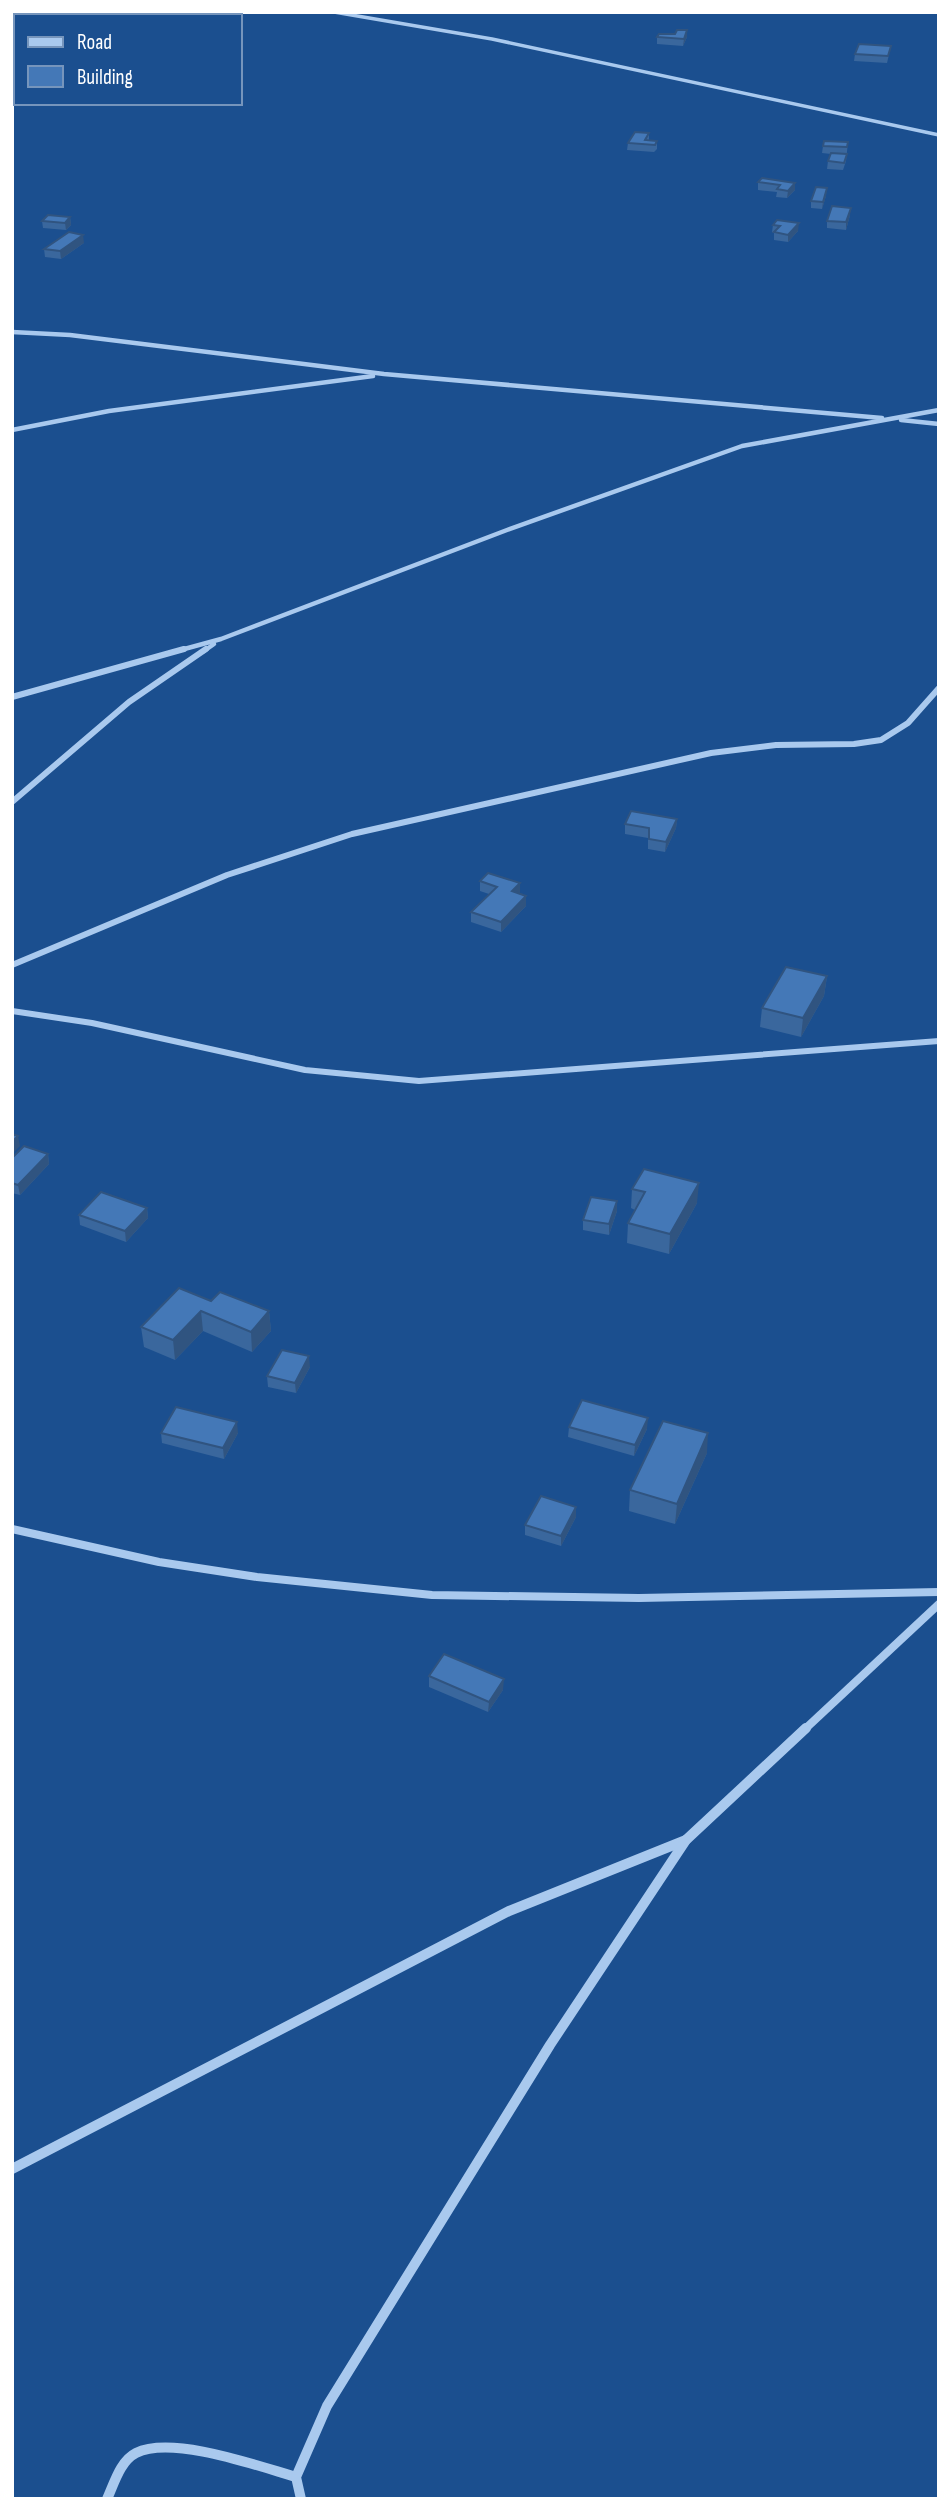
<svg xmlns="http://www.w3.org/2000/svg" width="951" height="2511" viewBox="0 0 951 2511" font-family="'Sofia Sans Condensed',sans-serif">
<rect width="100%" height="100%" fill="#1b4f8f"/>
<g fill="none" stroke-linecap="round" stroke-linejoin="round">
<polyline stroke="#a9c9ee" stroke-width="3.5" points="334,12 492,39 939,135"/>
<g stroke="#a9c9ee" stroke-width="4.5">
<polyline points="12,332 70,335 384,374 882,418"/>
<polyline points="901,420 939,424"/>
<polyline points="12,430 109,411 373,376"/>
<polyline points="177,651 221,639 507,530 742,446 939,410"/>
<polyline points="204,651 214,644"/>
</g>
<g stroke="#a9c9ee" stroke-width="6">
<polyline points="12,697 184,649"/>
<polyline points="12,802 129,702 206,649"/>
<polyline points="12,965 227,875 352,834 711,753 776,745 854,744 881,740 908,723 939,688"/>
<polyline points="12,1011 92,1023 305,1070 419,1081 939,1041"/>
</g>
<g stroke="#a9c9ee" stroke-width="8">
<polyline points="12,1529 159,1562 257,1577 432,1595 639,1598 939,1592"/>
<polyline points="804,1730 939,1604"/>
</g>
<g stroke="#a9c9ee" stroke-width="10">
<polyline points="12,2169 509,1911 686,1840"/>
<path d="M 107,2499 C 114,2484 120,2461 136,2453 C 172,2435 258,2466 296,2477"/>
<polyline points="301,2499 296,2477 327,2406 550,2045 686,1840 806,1728"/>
</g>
</g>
<g fill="#3a679d">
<polygon points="687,30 687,37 683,46 657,44 657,37 675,34"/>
<polygon points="891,46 887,63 854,61 855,54"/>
<polygon points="649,133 649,140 657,141 657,149 654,152 627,150 628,143"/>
<polygon points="848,142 846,161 843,170 827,169 828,161 831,154 822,153 823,146"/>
<polygon points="758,182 795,183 795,190 787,198 776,197 777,192 758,190"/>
<polygon points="826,196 822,209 811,208 811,201"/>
<polygon points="850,215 846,230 827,228 827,221"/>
<polygon points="70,217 71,225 66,230 43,228 42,221"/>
<polygon points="777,220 798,231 788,242 774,240 774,233 772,232 773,225"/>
<polygon points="84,243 61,259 45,257 44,249"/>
<polygon points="677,819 676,828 665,852 648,849 648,838 625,834 625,824"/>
<polygon points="480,881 520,883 519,894 526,896 526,906 501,932 471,922 471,912 489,894 480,891"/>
<polygon points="827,976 824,996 801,1037 760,1027 762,1008"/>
<polygon points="48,1154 49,1164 20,1195 12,1193 12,1158"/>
<polygon points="632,1189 697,1203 669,1254 627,1243 628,1223 635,1210 631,1208"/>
<polygon points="617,1201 617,1211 609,1235 583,1230 583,1220"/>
<polygon points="147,1208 148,1218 126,1242 80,1225 79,1215"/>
<polygon points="211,1301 269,1311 271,1331 252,1352 203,1331 175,1360 144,1347 141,1327"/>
<polygon points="310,1367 296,1393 268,1387 267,1376"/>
<polygon points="569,1427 647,1429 634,1456 568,1437"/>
<polygon points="161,1433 238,1433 224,1459 162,1443"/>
<polygon points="707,1453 675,1524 629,1511 630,1490"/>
<polygon points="576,1517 561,1546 525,1535 525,1525"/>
<polygon points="429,1676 503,1690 488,1712 429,1687"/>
</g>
<g fill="#305480">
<polygon points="687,30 687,37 683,46 684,39"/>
<polygon points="795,183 795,190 787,198 788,191"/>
<polygon points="827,188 826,196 822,209 823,202"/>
<polygon points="851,208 850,215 846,230 846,222"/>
<polygon points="70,217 71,225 66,230 65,223"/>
<polygon points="799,223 798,231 788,242 788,235"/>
<polygon points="83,235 84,243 61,259 60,251"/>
<polygon points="677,819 676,828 665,852 666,842"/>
<polygon points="520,883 520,893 511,901 512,891"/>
<polygon points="526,896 526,906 501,932 501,922"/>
<polygon points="827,976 824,996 801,1037 803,1018"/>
<polygon points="18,1136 20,1146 12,1154 12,1142"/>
<polygon points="48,1154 49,1164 20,1195 18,1185"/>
<polygon points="699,1183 697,1203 669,1254 670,1234"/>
<polygon points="617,1201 617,1211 609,1235 609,1224"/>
<polygon points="147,1208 148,1218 126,1242 125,1231"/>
<polygon points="201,1311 203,1331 175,1360 173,1340"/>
<polygon points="269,1311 271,1331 252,1352 251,1332"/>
<polygon points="309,1356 310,1367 296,1393 295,1383"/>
<polygon points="648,1418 647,1429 634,1456 635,1445"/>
<polygon points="237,1422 238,1433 224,1459 223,1448"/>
<polygon points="708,1433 707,1453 675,1524 677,1504"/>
<polygon points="576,1507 576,1517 561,1546 561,1536"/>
<polygon points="504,1679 503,1690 488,1712 489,1702"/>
</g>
<g fill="#4478b7" stroke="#305480" stroke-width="2">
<polygon points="677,30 687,30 684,39 657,37 659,34 675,34"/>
<polygon points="859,44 891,46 888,56 855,54"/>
<polygon points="635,132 649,133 645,140 657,141 655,145 628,143"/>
<polygon points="824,141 848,142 847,147 823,146"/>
<polygon points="831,153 847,154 844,163 828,161"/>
<polygon points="762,178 795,183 788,191 777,189 780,185 758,182"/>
<polygon points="816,187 827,188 823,202 811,201"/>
<polygon points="832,206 851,208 846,222 827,221"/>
<polygon points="48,215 70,217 65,223 42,221"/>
<polygon points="777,220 799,223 788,235 774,232 780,226 773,225"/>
<polygon points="69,232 83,235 60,251 44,249"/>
<polygon points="631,811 677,819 666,842 649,839 649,828 625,824"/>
<polygon points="488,873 520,883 512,891 526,896 501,922 471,912 497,887 480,881"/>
<polygon points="786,967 827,976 803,1018 762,1008"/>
<polygon points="12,1134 18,1136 12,1142"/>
<polygon points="24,1146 48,1154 18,1185 12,1183 12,1158"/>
<polygon points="644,1169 699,1183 670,1234 628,1223 645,1192 632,1189"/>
<polygon points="101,1192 147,1208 125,1231 79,1215"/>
<polygon points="591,1197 617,1201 609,1224 583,1220"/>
<polygon points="179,1288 211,1301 220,1292 269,1311 251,1332 201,1311 173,1340 141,1327"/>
<polygon points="282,1350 309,1356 295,1383 267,1376"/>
<polygon points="582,1400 648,1418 635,1445 569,1427"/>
<polygon points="176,1407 237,1422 223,1448 161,1433"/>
<polygon points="663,1421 708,1433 677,1504 630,1490"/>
<polygon points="541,1496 576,1507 561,1536 525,1525"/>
<polygon points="444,1654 504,1679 489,1702 429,1676"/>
</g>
<rect width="951" height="2511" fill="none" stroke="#ffffff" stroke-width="28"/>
<rect x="14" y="14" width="228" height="91" fill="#1b4f8f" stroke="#7695bc" stroke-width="2"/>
<rect x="28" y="37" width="35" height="10" fill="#a9c9ee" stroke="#7695bc" stroke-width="2"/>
<text x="77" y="49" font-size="21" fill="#ffffff">Road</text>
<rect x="28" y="66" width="35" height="21" fill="#4478b7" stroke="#7695bc" stroke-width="2"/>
<text x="77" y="84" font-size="21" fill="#ffffff">Building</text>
</svg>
